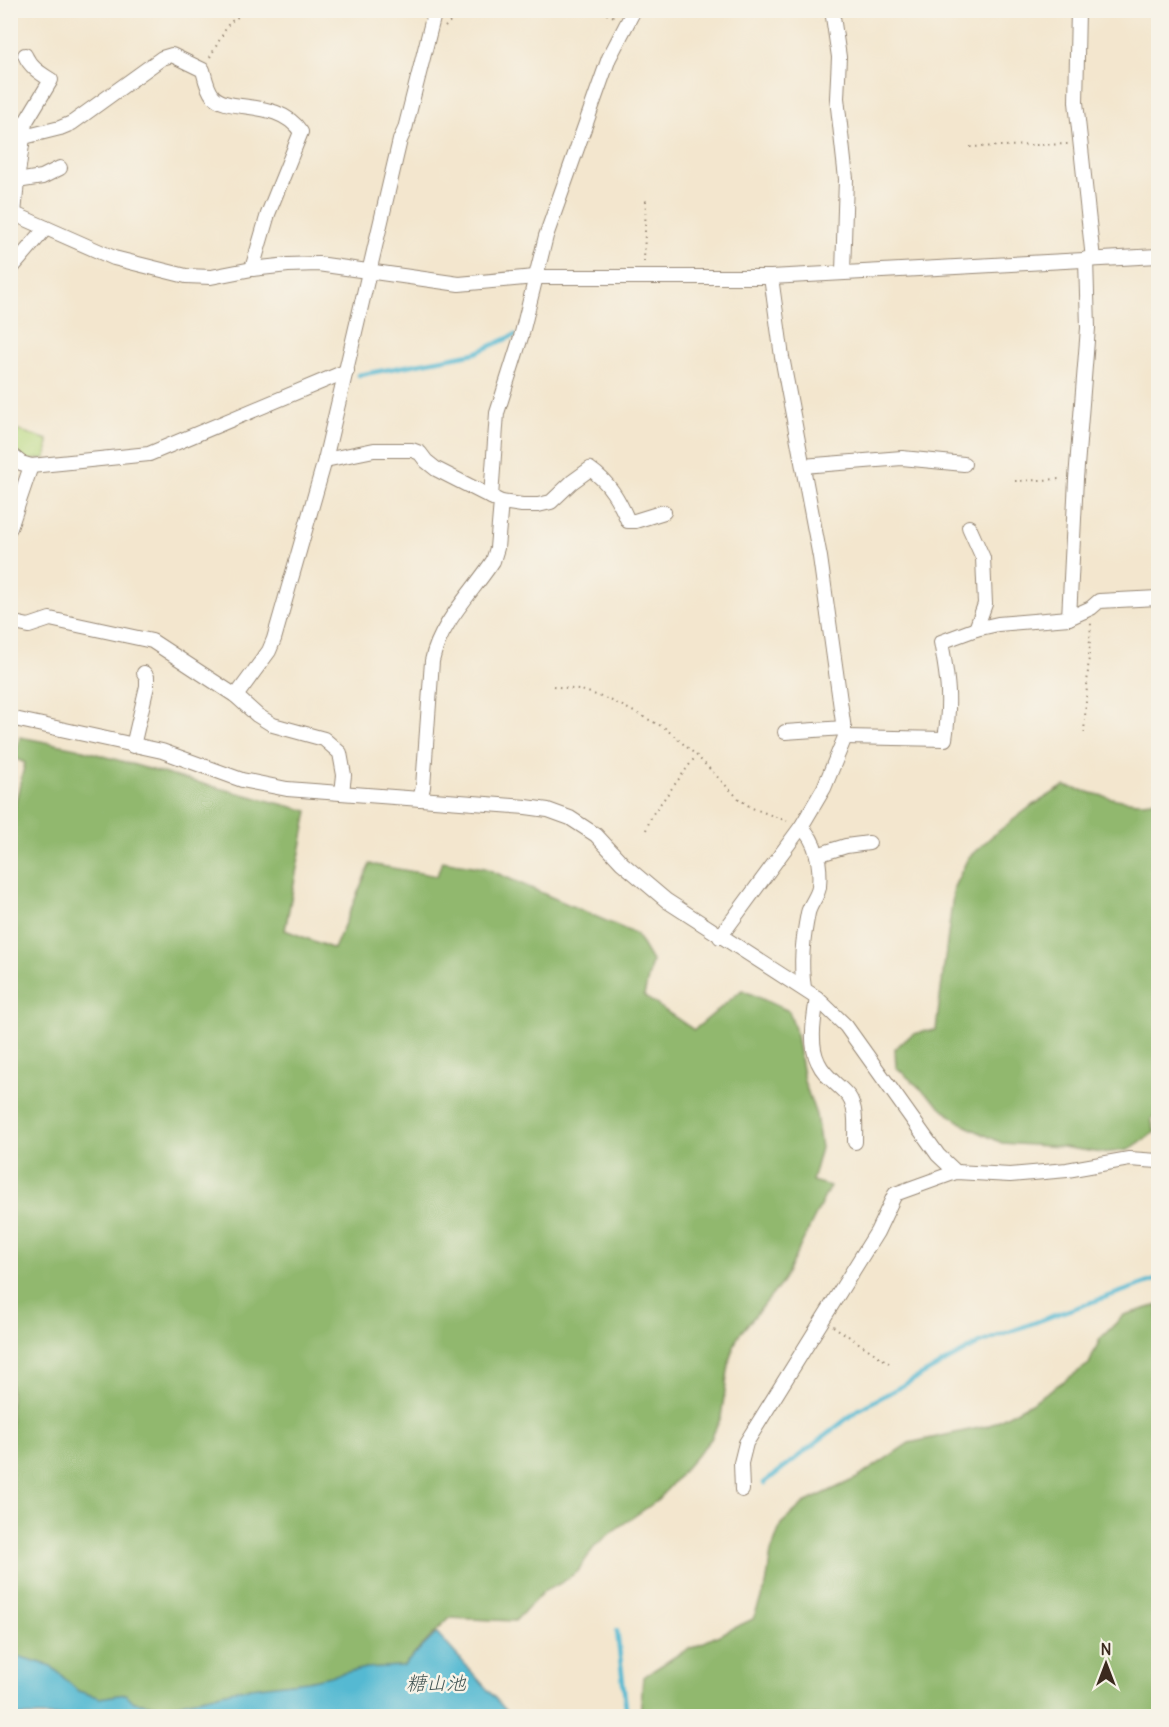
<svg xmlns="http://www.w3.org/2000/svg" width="1169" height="1727" viewBox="0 0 1169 1727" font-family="Delius,'Klee One',sans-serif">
<rect width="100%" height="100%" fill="#f7f3e8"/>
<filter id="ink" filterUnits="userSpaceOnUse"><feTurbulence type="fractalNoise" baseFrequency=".0167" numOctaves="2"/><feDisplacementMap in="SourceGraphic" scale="12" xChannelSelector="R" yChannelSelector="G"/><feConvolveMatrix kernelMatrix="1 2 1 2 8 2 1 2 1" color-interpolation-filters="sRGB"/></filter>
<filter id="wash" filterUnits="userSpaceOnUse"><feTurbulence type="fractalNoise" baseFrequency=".008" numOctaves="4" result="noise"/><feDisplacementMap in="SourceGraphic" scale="24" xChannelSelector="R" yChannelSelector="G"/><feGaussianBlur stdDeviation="1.35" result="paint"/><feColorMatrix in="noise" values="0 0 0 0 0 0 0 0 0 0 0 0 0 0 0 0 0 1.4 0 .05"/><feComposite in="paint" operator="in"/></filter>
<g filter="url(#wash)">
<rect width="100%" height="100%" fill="#f3e6ce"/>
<polygon fill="#b7d87f" stroke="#79814e" stroke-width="1.5" points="11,428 48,440 46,458 25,461 11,448"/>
<g fill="#91b86e" stroke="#667146" stroke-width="1.5">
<polygon points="20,737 76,748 173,776 308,811 285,930 334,949 370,864 437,876 442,861 485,868 636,934 652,961 644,996 694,1030 742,990 789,1011 795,1029 804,1081 816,1115 821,1148 812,1181 830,1186 782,1283 738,1336 730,1358 721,1417 711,1439 658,1500 613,1531 595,1546 577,1572 559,1584 545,1590 515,1621 449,1618 403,1666 366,1668 308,1681 234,1690 166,1707 134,1702 125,1694 100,1698 78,1691 51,1666 11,1654 10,826 25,763 14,758"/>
<path d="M 1064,786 C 1089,791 1135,809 1158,799 L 1158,1115 L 1151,1119 L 1155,1132 L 1128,1150 L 1102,1153 L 1062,1147 L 1002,1143 L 968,1127 L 950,1115 L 896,1067 L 895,1049 C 910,1034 914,1032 936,1030 L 954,887 L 968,858 L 991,837 L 1030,807 Z"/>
<polygon points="1158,1305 1158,1716 640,1716 643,1677 679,1654 753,1619 766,1586 771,1552 781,1524 804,1503 857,1478 909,1443 988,1426 1031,1403 1089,1364 1100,1339 1124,1315"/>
</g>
<polygon fill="#54b9d2" stroke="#487278" stroke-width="1.5" points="437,1633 511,1716 11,1716 11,1654 51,1666 78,1691 100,1698 126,1694 134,1702 166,1707 234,1690 308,1681 366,1668 403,1666"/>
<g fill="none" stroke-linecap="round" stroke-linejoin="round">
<g stroke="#54b9d2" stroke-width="4.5">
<polyline points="359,375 475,353 515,335"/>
<polyline points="764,1483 858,1410 980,1343 1055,1315 1158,1279"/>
<polyline points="617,1631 627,1716"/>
</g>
</g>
</g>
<g filter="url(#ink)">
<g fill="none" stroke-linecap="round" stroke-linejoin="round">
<g stroke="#978876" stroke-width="16">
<g id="minor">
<polyline points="832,10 839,57 837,98 846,179 843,272"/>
<polyline points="1078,10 1076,102 1093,259"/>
<path d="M 24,137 L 60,128 L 72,123 L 162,58 L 172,55 L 203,70 C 205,78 207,89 213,96 C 227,113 279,98 301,132 L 268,214 L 252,269"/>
<polyline points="17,181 42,177 60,168"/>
<polyline points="10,212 114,258 186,276 211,277 252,269 288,265 318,264 459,284 535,277 771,277 1158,256"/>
<path d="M 14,214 L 17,181 L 25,123 L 51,80 C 40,73 30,67 25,55"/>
<polyline points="10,270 46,228"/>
<polyline points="10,454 21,463 31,466 149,454 347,371"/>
<path d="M 325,460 L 374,450 L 412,450 L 420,453 L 426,461 L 436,469 L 501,502 L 522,505 L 538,505 L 551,502 L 572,482 L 590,469 C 609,482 619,500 628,521 L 635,521 L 664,512"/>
<polyline points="803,466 902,458 964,464"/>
<polyline points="491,497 497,413 521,337 546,236 609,58 634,10"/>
<polyline points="969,527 983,558 985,604 976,629"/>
<polyline points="10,528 31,466"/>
<polyline points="1069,618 1076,479 1088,328 1086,259"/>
<polyline points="10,622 29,626 50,619 152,641 236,696 257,715 273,725 324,739 340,753 344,775 342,793"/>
<polyline points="236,696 269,651 274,639 325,460 400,140 405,129 435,10"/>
<polyline points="10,718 162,751 242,780 287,789 526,807 548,810 570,818 596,835 622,863 667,901 817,998 846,1026 938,1155 956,1172"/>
<polyline points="785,732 844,728"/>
<path d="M 845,737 L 945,739 C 951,701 948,679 941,642 L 976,629 L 998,624 L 1069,618 L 1091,608 L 1099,601 L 1158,598"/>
<polyline points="133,746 147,686 147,677 144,673"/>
<path d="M 420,799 L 423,787 L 432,661 C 440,623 472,593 493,561 L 497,548 L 501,502"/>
<path d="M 801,827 C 817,841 821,866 819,887 C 818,896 810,904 808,913 C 803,939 800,962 804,988"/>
<polyline points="817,855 846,846 869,843"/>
<polyline points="720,937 801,827 824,788 845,737 820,557 782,357 771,277"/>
<path d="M 817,998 C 814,1018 809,1044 818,1062 C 825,1078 840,1085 849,1097 C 857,1109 855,1128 855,1142"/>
<polyline points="742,1490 741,1463 746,1443 877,1232 895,1194 956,1172 1010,1175 1067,1170 1129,1159 1158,1161"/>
</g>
</g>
<g stroke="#978876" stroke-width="2" stroke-dasharray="1.5 4.5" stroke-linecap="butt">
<polyline points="595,10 615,17"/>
<polyline points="445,27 460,10"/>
<polyline points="210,57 229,23 248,10"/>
<polyline points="970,147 1068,144"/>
<polyline points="644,262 646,200"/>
<polyline points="1015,481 1061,479"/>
<polyline points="553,686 585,691 615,702 665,728 696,755 739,799 752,808 787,821"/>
<polyline points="1084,733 1091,623"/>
<polyline points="646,830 652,815 696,756"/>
<polyline points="833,1326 889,1363"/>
</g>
<use href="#minor" stroke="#fff" stroke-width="14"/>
</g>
</g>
<g text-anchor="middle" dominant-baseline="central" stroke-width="5" stroke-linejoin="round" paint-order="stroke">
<g font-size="20" font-style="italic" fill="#425554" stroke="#f7f3e8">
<text x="436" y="1682">糖山池</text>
</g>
</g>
<rect width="1169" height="1727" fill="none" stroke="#f7f3e8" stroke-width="36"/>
<g transform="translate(1106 1664)" stroke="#f7f3e8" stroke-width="4.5" paint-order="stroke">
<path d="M0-4.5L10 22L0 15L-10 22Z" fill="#3b2a1e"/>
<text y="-9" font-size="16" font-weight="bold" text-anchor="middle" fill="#3b2a1e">N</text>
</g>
</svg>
